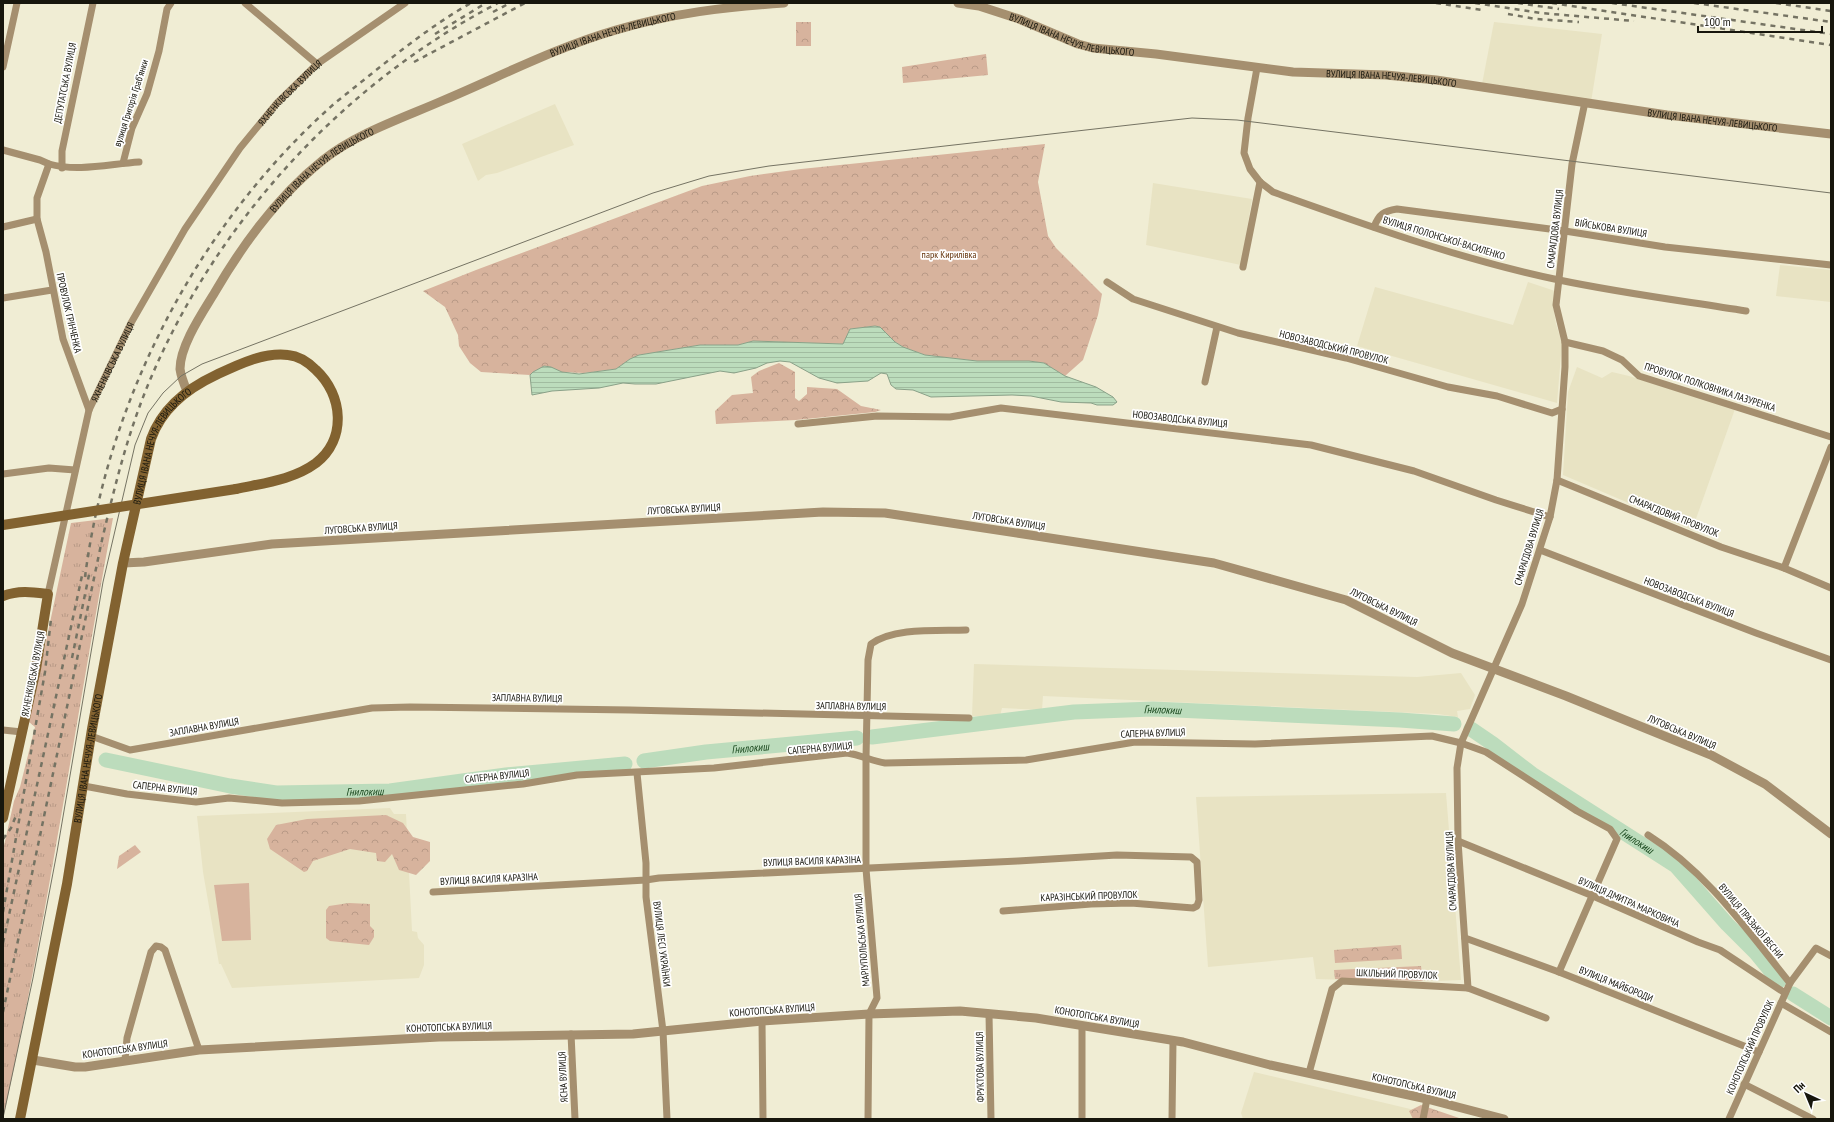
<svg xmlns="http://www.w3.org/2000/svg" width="1834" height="1122" viewBox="0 0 1834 1122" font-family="'PT Sans Narrow',sans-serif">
<defs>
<pattern id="grass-tufts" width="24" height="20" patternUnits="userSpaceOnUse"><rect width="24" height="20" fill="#d7b39d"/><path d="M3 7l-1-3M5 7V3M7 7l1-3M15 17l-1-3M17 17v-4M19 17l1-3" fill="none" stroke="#b89986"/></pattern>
<pattern id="forest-crowns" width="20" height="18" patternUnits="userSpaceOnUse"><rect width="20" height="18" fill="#d7b39d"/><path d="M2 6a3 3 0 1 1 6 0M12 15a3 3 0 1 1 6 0" fill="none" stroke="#b89986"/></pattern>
<pattern id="water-rules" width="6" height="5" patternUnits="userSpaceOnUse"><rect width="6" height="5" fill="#bcdcbc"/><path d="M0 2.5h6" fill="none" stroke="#a1bca0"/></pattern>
</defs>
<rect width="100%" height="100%" fill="#f0edd4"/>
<g fill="#e8e3c3">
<polygon points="1494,22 1602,34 1591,102 1482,84"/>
<polygon points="555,104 574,145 497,173 486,175 478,181 462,144"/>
<polygon points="1153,183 1252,199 1241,265 1146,245"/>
<polygon points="1780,265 1831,270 1831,302 1776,296"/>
<polygon points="1528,282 1555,291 1553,305 1556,324 1562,343 1557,403 1357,346 1375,287 1513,325"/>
<polygon points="1577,367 1602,378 1612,372 1629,376 1735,409 1692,530 1563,475 1568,392"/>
<polygon points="974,664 1417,677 1461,673 1475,695 1470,709 1457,711 1458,717 1438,714 1043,696 1042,710 1002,708 1000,716 972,716"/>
<polygon points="1446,793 1461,980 1408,982 1316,979 1313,957 1208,967 1196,797"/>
<polygon points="390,808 394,814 406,814 412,931 417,932 418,938 424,945 424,965 419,978 232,988 221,964 219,964 203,872 197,816"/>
<polygon points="1254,1072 1423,1112 1421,1119 1243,1119 1241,1113"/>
</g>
<g fill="url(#grass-tufts)">
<path d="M 113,518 C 76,718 47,920 3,1119 L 3,850 L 14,801 L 20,787 L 35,727 L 29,722 L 71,523 Z"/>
<polygon points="1421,966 1423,981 1335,979 1334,970"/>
</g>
<g fill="url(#forest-crowns)">
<rect x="796" y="22" width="15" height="24"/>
<polygon points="986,54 988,75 903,83 902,67"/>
<polygon points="1045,144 1038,182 1048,236 1056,248 1102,294 1098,315 1083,360 1065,376 1044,363 1030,361 977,361 925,355 903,347 895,342 880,327 875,326 850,329 844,344 753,341 738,345 700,345 639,355 630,359 616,369 584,373 562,372 547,366 533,372 530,375 481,372 470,363 459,346 458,335 445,307 423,291 476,270 702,186 750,176 801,169"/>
<polygon points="779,363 795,372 795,398 799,401 807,394 807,387 837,389 861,406 881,410 875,412 796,420 716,424 715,411 732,395 753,393 751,377 759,371"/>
<polygon points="386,815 403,823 413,837 430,842 430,861 416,875 399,870 392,854 385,862 377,861 376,853 350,849 313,861 307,871 304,872 270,849 267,839 276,825 307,819"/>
<polygon points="135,845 141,852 117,869 119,856"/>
<polygon points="349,903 370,904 370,926 374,930 374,937 369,945 330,941 326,938 326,910 329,906"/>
<polygon points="1401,945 1402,959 1335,963 1334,950"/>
<polygon points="1421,1105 1462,1119 1413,1119 1409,1111"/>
</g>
<polygon fill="#d7b39d" points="249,883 251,940 222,941 214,885"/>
<polygon fill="url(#water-rules)" stroke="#8aa188" points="875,326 880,327 895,342 903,347 925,355 977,361 1029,361 1044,363 1065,376 1096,387 1113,397 1117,402 1113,405 1097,405 1091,403 1061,402 1031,396 1012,395 931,397 913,390 896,389 891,385 887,374 881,373 868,381 837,383 819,378 790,362 780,361 767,363 756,368 734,373 720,371 656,384 635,384 623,383 599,388 552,391 532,395 530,375 533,372 544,366 551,367 562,372 579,374 616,369 630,359 639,355 700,345 738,345 753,341 843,344 850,329"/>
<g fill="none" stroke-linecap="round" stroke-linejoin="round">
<g stroke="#bcdcbc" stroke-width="15">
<path id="s1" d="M 1471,729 L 1493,744 L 1532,774 L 1676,866 L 1727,924 L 1756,953 L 1779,981"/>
<path id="s2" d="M 872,737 L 1074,712 L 1153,709 L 1400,720 L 1454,724"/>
<path id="s3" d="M 106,760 L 230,786 L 276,793 L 390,791 L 506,775 L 625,764"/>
<path id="s4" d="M 644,761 L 706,752 L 857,738"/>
<polyline points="1793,994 1831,1018"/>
</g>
<g stroke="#a58f6f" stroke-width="7">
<polyline points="245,3 317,64"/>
<polyline points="3,67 17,3"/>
<path d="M 1257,68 L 1248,118 L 1244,153 L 1250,169 L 1260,182 L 1273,192 C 1366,225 1462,260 1559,280 C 1621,293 1684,301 1746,311"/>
<polyline points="3,150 40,160 49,164 37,198 37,219 46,252 63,339 89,410"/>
<polyline points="123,163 132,128 147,94 159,51 167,9 171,3"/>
<path d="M 49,164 C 78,172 109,164 139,162"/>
<polyline points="62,168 62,151 93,3"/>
<polyline points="3,227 37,219"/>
<path d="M 1374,227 C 1379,214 1384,211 1397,209 L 1565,231 L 1665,247 L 1831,265"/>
<polyline points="1243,267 1260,182"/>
<polyline points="1107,282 1133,299 1238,333 1346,358 1448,387 1497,396 1552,413 1562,409"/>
<polyline points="3,298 52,290"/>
<polyline points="1565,342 1603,351 1622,360 1639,376 1831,437"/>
<polyline points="1205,382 1217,327"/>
<polyline points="798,424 877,416 950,417 1001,408 1311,445 1414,471 1496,500 1550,517"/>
<polyline points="3,474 49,468 75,470"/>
<polyline points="1557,480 1721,547 1784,568 1831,588"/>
<polyline points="1540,550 1756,633 1831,660"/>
<polyline points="1784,568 1831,447"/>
<path id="s5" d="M 48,594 L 89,410 L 131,323 L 185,229 L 240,148 L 277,103 L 317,64 L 405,3"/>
<polyline points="3,730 22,732"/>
<polyline points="91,736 130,750 372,708 410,707 630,710 969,718"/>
<polyline points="637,773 646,863 646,897 663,1031 667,1119"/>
<path d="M 84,786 L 127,794 L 196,802 L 229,798 L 282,803 L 359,801 L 523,784 L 577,775 L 714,768 L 847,753 C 861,755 872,761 885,763 L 1026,760 L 1135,742 L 1255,744 L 1432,736 L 1461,743 L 1486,752 L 1577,811 L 1610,829 L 1617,839 L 1559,972"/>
<path d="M 1648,835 C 1707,872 1747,930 1790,983"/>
<polyline points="1458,841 1593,896 1698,942 1720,950 1785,993"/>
<polyline points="433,892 646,880 659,878 1018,861 1117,855 1191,857 1197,862 1199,900 1197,906 1193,908 1131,903 1091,904 1003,911"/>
<polyline points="1465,938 1559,972 1759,1052"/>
<polyline points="1468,988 1458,841 1457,768 1461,743 1522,604 1550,517 1557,480 1565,367 1565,342 1556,305 1572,164 1585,102"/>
<polyline points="1781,1003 1831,1032"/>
<polyline points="989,1014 991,1119"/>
<polyline points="762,1021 763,1119"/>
<polyline points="571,1034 575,1119"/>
<polyline points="125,1060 127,1038 151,952 156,946 161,947 165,950 199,1050"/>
<polyline points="1309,1073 1332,989 1342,981 1468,988 1546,1018"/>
<polyline points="1744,1084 1813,1119"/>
<path d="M 868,1119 L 869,1014 L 877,998 L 866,869 L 866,758 L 868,660 L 871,644 C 894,627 938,631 966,630"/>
<polyline points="1082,1119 1082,1026"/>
<polyline points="1172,1119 1173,1041"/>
<polyline points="1423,1119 1427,1099"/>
<polyline points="1729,1119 1790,983 1816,948 1831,956"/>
</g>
<g stroke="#a58f6f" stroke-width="9">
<path id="s6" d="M 958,3 L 979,6 L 1019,19 L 1078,44 L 1093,48 L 1156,54 L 1293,72 L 1386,75 L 1436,80 L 1667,115 L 1831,134"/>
<path id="s7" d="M 187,391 C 184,384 181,376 180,369 C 180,345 203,312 215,292 C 243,244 279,195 323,160 C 357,133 403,118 444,100 C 501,76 557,47 616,30 C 673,13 725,7 784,3"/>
<polyline points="123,563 144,562 272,544 823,512 885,513 1214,563 1346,600 1452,653 1566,696 1711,755 1765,784 1831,834"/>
<polyline points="33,1060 75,1067 85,1067 199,1050 439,1037 633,1034 762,1021 869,1014 960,1011 1036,1018 1183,1042 1270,1065 1427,1099 1504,1119"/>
</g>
<g stroke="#826230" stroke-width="10">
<path d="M 3,596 C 19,590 32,592 48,594 L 36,669 L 3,818"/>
<path id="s8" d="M 20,1119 L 67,884 L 92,729 L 123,563 L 151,439 C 162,408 186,389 216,375 C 237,365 263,352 288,355 C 300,356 308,362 316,370 C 343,395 347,439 316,463 C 293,480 263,483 236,489"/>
</g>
<polyline stroke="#757363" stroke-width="1" points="3,1118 33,978 57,852 103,582 135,445 148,413 163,393 181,376 202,364 653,193 709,176 769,166 1165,121 1192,118 1237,120 1831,193"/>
<g stroke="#757363" stroke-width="2.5" stroke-dasharray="5 5" stroke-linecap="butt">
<polyline points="1436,3 1482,10"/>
<polyline points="1475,3 1541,13 1634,21"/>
<polyline points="1518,3 1559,9"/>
<polyline points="1552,3 1831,45"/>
<polyline points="1612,3 1831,34"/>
<polyline points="1694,3 1831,22"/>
<polyline points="1776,3 1831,11"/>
<polyline points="493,12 510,3"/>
<polyline points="1508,14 1536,19 1579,22"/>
<polyline points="435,34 486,3"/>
<polyline points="414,62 525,3"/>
<path d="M 85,577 C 108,397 199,223 335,103 C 350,91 365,79 380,67 C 409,44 439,21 471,3"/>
<polyline points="72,658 90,570"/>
<polyline points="3,839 11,828 17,813"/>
<polyline points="3,912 45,672 51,619"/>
<polyline points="3,943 83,571"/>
<path d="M 3,1012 L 102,540 C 115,485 128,432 150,380 C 217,221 344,83 498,3"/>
</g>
<polyline stroke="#826230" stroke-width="10" points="3,525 236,489"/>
</g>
<g text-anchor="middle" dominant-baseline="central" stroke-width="3.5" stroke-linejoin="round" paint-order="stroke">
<g font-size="10" fill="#17160d" stroke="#fff">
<text stroke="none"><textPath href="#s6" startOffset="119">ВУЛИЦЯ ІВАНА НЕЧУЯ-ЛЕВИЦЬКОГО</textPath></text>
<text stroke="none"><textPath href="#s7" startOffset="597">ВУЛИЦЯ ІВАНА НЕЧУЯ-ЛЕВИЦЬКОГО</textPath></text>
<text stroke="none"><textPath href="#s6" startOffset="443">ВУЛИЦЯ ІВАНА НЕЧУЯ-ЛЕВИЦЬКОГО</textPath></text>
<text transform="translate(65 83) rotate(-79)">ДЕПУТАТСЬКА ВУЛИЦЯ</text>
<text stroke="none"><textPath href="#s5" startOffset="566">ЯХНЕНКІВСЬКА ВУЛИЦЯ</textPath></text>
<text transform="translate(131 103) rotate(-72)">вулиця Григорія Грабʼянки</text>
<text stroke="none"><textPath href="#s6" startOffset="767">ВУЛИЦЯ ІВАНА НЕЧУЯ-ЛЕВИЦЬКОГО</textPath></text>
<text stroke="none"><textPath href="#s7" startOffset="273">ВУЛИЦЯ ІВАНА НЕЧУЯ-ЛЕВИЦЬКОГО</textPath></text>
<text transform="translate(1611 228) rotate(9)">ВІЙСЬКОВА ВУЛИЦЯ</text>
<text transform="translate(1555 229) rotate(-83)">СМАРАГДОВА ВУЛИЦЯ</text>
<text transform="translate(1444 238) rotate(17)">ВУЛИЦЯ ПОЛОНСЬКОЇ-ВАСИЛЕНКО</text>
<text transform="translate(69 313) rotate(77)">ПРОВУЛОК ГРІНЧЕНКА</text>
<text transform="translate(1334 347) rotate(14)">НОВОЗАВОДСЬКИЙ ПРОВУЛОК</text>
<text stroke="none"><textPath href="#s5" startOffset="242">ЯХНЕНКІВСЬКА ВУЛИЦЯ</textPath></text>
<text transform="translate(1710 387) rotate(18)">ПРОВУЛОК ПОЛКОВНИКА ЛАЗУРЕНКА</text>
<text transform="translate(1180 419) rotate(6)">НОВОЗАВОДСЬКА ВУЛИЦЯ</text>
<text stroke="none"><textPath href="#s8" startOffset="691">ВУЛИЦЯ ІВАНА НЕЧУЯ-ЛЕВИЦЬКОГО</textPath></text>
<text transform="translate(684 509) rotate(-3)">ЛУГОВСЬКА ВУЛИЦЯ</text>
<text transform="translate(1674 516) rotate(22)">СМАРАГДОВИЙ ПРОВУЛОК</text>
<text transform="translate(1009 521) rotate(9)">ЛУГОВСЬКА ВУЛИЦЯ</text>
<text transform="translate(361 528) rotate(-4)">ЛУГОВСЬКА ВУЛИЦЯ</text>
<text transform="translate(1529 547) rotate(-73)">СМАРАГДОВА ВУЛИЦЯ</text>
<text transform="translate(1689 597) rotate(21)">НОВОЗАВОДСЬКА ВУЛИЦЯ</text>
<text transform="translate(1384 607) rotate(26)">ЛУГОВСЬКА ВУЛИЦЯ</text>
<text transform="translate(33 674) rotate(-79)">ЯХНЕНКІВСЬКА ВУЛИЦЯ</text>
<text transform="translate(527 698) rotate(1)">ЗАПЛАВНА ВУЛИЦЯ</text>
<text transform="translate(851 706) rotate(1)">ЗАПЛАВНА ВУЛИЦЯ</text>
<text transform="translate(204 727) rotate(-10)">ЗАПЛАВНА ВУЛИЦЯ</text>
<text transform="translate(1682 732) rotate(23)">ЛУГОВСЬКА ВУЛИЦЯ</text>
<text transform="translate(1153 733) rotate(-2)">САПЕРНА ВУЛИЦЯ</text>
<text transform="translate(820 748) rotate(-5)">САПЕРНА ВУЛИЦЯ</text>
<text stroke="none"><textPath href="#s8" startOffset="367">ВУЛИЦЯ ІВАНА НЕЧУЯ-ЛЕВИЦЬКОГО</textPath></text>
<text transform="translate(497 776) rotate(-6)">САПЕРНА ВУЛИЦЯ</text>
<text transform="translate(165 788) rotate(6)">САПЕРНА ВУЛИЦЯ</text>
<text transform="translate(812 861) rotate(-2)">ВУЛИЦЯ ВАСИЛЯ КАРАЗІНА</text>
<text transform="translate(1451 871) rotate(-93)">СМАРАГДОВА ВУЛИЦЯ</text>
<text transform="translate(489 879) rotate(-3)">ВУЛИЦЯ ВАСИЛЯ КАРАЗІНА</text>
<text transform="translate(1089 896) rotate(-2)">КАРАЗІНСЬКИЙ ПРОВУЛОК</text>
<text transform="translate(1629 902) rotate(24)">ВУЛИЦЯ ДМИТРА МАРКОВИЧА</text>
<text transform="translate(1751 921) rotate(50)">ВУЛИЦЯ ПРАЗЬКОЇ ВЕСНИ</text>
<text transform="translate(862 940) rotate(-95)">МАРІУПОЛЬСЬКА ВУЛИЦЯ</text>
<text transform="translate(662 944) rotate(83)">ВУЛИЦЯ ЛЕСІ УКРАЇНКИ</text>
<text transform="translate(1397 974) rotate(2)">ШКІЛЬНИЙ ПРОВУЛОК</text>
<text transform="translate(1616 984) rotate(22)">ВУЛИЦЯ МАЙБОРОДИ</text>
<text transform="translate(772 1010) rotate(-4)">КОНОТОПСЬКА ВУЛИЦЯ</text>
<text transform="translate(1097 1017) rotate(10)">КОНОТОПСЬКА ВУЛИЦЯ</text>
<text transform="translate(449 1027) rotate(-2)">КОНОТОПСЬКА ВУЛИЦЯ</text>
<text transform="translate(1750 1047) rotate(-66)">КОНОТОПСЬКИЙ ПРОВУЛОК</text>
<text transform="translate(125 1049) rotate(-8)">КОНОТОПСЬКА ВУЛИЦЯ</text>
<text transform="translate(980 1067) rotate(-91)">ФРУКТОВА ВУЛИЦЯ</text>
<text transform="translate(563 1077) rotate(-93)">ЯСНА ВУЛИЦЯ</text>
<text transform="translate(1414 1086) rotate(13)">КОНОТОПСЬКА ВУЛИЦЯ</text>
</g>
<g font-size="10" fill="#65340c" stroke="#fff">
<text x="949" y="254">парк Кирилівка</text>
</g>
<g font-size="11" font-style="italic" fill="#19471d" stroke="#fff">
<text stroke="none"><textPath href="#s2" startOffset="292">Гнилокиш</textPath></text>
<text stroke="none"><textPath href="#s4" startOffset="107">Гнилокиш</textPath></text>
<text stroke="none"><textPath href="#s3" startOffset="262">Гнилокиш</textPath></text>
<text stroke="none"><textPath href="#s1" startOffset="200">Гнилокиш</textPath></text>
</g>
</g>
<rect width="1834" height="1122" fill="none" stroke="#17160d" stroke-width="8"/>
<g transform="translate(1806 1094) rotate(316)" stroke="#ffffff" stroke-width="3" paint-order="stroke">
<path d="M0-3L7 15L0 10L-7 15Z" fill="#17160d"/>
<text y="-6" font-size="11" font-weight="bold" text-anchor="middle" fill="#17160d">Пн</text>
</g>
<path d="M1698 26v6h124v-6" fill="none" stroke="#17160d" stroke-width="2"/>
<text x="1704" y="26" font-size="12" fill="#17160d" stroke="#ffffff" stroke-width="3" paint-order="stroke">100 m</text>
</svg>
